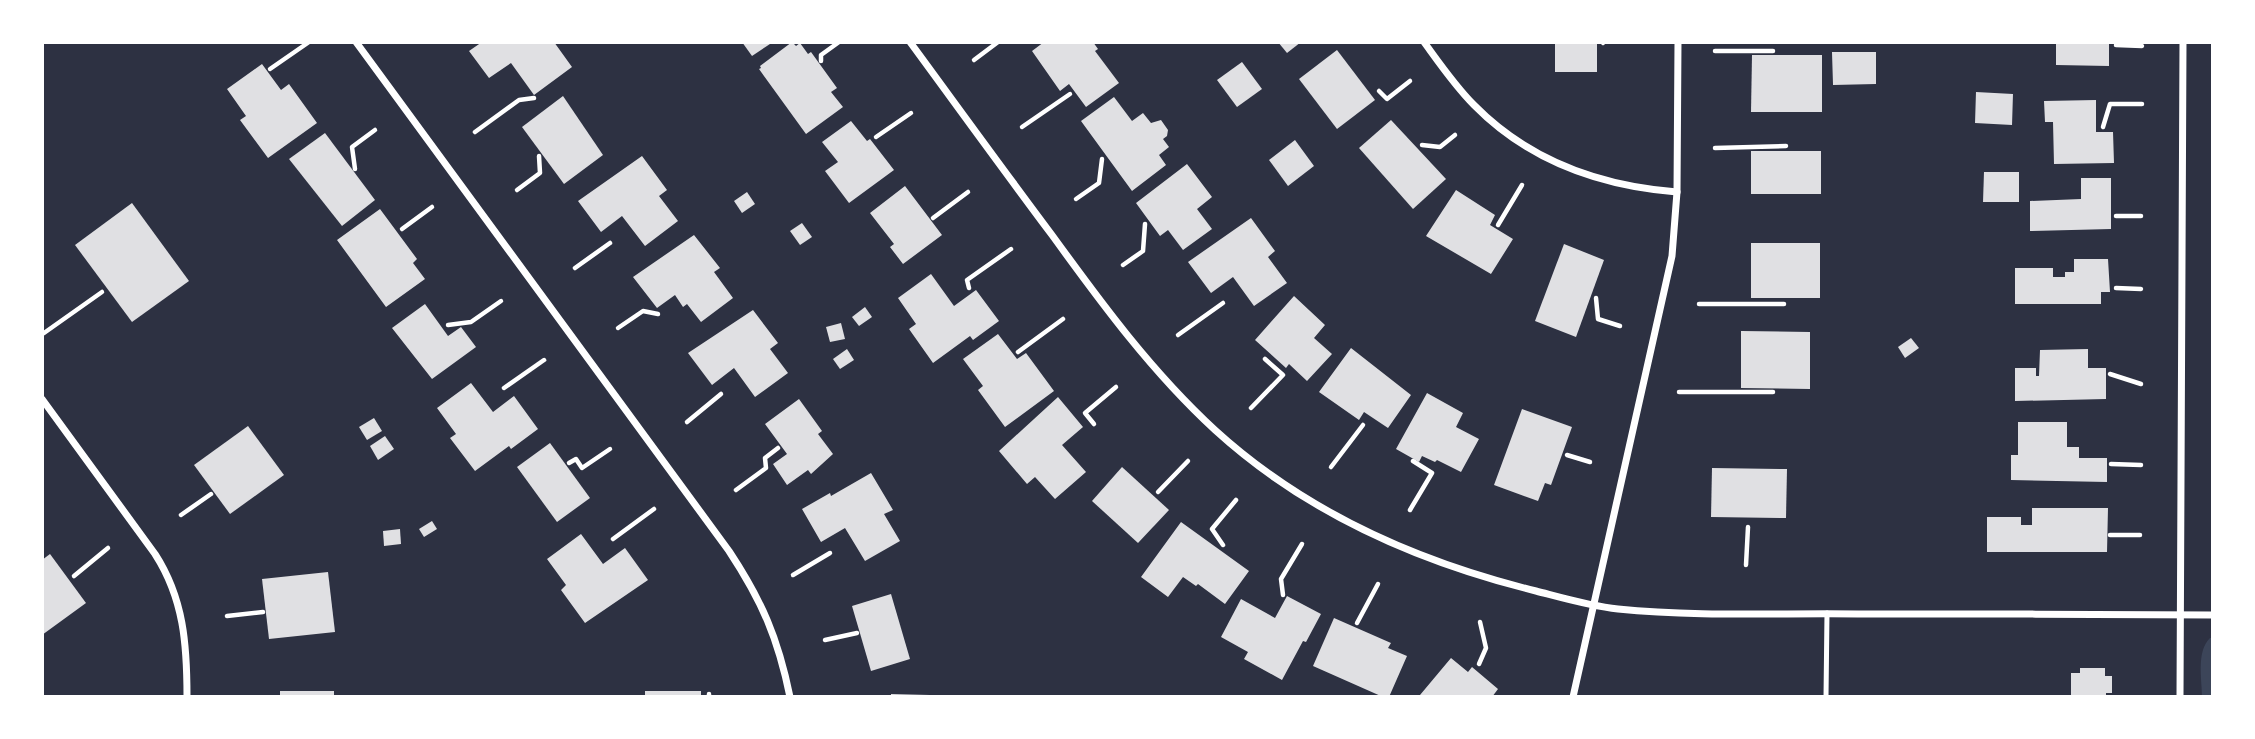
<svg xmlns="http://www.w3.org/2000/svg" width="2255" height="739" viewBox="0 0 2255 739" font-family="'Crimson Pro',serif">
<rect width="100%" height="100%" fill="#2d3142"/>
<path fill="#3c4559" d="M 2210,638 L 2213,638 L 2213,697 L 2202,697 C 2202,679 2196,652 2210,638 Z"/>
<g fill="#e0e0e3">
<polygon points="482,42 554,42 572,67 534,95 511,63 489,78 469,51"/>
<polygon points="742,42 773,42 752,56"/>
<polygon points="792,42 796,46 800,43 808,54 811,52 837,88 831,92 843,107 806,134 759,69 761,68 760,66"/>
<polygon points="1044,42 1093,42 1098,49 1095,51 1119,83 1086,107 1069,84 1060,91 1032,51"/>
<polygon points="1278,42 1301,42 1287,53"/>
<rect x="1555" y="42" width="42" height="30"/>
<polygon points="2056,42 2109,42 2109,66 2056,65"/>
<polygon points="1337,50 1375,100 1337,129 1299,79"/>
<polygon points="1832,52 1876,52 1876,84 1833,85"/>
<polygon points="1752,55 1822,55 1822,112 1751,112"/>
<polygon points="1242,62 1262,89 1237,107 1217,80"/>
<polygon points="262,64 281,90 289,84 317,123 268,158 240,120 246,116 227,89"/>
<polygon points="1976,92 2013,94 2012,125 1975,123"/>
<polygon points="563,96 603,155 564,184 522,127"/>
<polygon points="1114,97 1132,121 1143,113 1151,123 1161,120 1168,130 1167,136 1163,139 1169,147 1159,155 1166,165 1132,191 1081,121"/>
<polygon points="2096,100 2096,132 2113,132 2114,163 2054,164 2053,122 2045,122 2044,101"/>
<polygon points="1391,120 1446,179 1413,209 1359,148"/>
<polygon points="851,121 867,141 870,139 894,170 849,203 825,171 838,162 822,142"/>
<polygon points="325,133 375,200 342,226 289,159"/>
<polygon points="1295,140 1314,166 1288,186 1269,160"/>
<rect x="1751" y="151" width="70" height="43"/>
<polygon points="642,156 667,190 659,196 678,221 645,246 622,216 601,232 578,201"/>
<polygon points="1187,164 1212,197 1197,209 1212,229 1183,250 1168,230 1160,236 1136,203"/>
<polygon points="1984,172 2019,172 2019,202 1983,202"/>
<polygon points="2081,178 2111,178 2111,229 2030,231 2030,201 2081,199"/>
<polygon points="905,186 942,235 903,264 890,247 894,244 870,213"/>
<polygon points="1456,190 1495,215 1490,225 1513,239 1491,274 1426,236"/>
<polygon points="747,192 755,204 742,213 734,201"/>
<polygon points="132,203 189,281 132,322 75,245"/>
<polygon points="380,209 417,259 413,263 425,279 386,307 337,240"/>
<polygon points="1251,218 1275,251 1268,257 1287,283 1254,306 1233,277 1211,293 1188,262"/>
<polygon points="802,223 812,237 800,245 790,231"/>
<polygon points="694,235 720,268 714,272 733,298 701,322 687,304 683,307 675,295 657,308 633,277"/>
<rect x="1751" y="243" width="69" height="55"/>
<polygon points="1564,244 1604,260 1576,337 1535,321"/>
<polygon points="2074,259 2108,259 2110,292 2101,292 2101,304 2015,304 2015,268 2053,268 2053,277 2065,277 2065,272 2074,272"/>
<polygon points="931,274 954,306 976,290 999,321 973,340 970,336 933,363 909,329 916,324 898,298"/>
<polygon points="1294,296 1325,325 1314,338 1332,354 1307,381 1289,364 1286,368 1255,340"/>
<polygon points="425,304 448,336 461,327 476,347 432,379 392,328"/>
<polygon points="865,307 872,317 859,326 852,317"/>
<polygon points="753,310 778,343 770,349 788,373 755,397 734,368 712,385 688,353"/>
<polygon points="841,323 845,339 830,342 826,327"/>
<polygon points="1741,331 1810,332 1810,389 1741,388"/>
<polygon points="998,334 1017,359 1026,353 1054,391 1005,427 978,390 983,386 963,359"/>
<polygon points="1911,338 1919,348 1905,358 1898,347"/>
<polygon points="1351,348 1411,395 1388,428 1364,412 1359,420 1319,392"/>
<polygon points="847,349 854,360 840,369 833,359"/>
<polygon points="2088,349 2088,368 2106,368 2106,399 2015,401 2015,368 2036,368 2036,376 2039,376 2040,350"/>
<polygon points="471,383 493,412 514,396 538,429 511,449 509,446 475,471 450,438 456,434 437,408"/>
<polygon points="1427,393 1463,413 1456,427 1479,439 1461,472 1437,460 1435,462 1422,456 1419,462 1396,449"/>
<polygon points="1058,397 1083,427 1062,445 1086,472 1055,499 1035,477 1027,484 999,451"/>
<polygon points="799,399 822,431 818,434 833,454 811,474 808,470 787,485 773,464 787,454 765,424"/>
<polygon points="1522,409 1572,427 1551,485 1545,483 1538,501 1494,485"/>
<polygon points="374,418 382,431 367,440 359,427"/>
<polygon points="2018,422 2067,422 2067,447 2079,447 2079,458 2107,458 2107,482 2011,480 2011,455 2018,455"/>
<polygon points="248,426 284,475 230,514 194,465"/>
<polygon points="385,436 394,449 378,460 370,446"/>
<polygon points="550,443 590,498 557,522 517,467"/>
<polygon points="1122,467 1169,510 1138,543 1092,501"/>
<polygon points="1712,468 1787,469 1786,518 1711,517"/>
<polygon points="871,473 893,510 884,514 900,541 865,561 845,528 821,542 802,509 830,493 831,496"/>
<polygon points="2032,508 2108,508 2107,552 1987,552 1987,517 2021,517 2021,525 2032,525"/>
<polygon points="432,521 437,529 424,537 419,529"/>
<polygon points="1181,522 1249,571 1225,604 1198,584 1196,586 1183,577 1168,597 1141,577"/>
<polygon points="400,529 401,544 384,546 383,531"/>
<polygon points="581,534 603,564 625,548 648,580 585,623 561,590 566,585 547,559"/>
<polygon points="50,554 86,603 42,635 42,560"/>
<polygon points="328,572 335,632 269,639 262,579"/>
<polygon points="891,594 910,659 871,671 852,606"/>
<polygon points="1287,596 1321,614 1306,642 1303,641 1282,680 1244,659 1248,652 1221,637 1241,599 1275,618"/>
<polygon points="1334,618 1391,643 1388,648 1407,656 1389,697 1383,697 1313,666"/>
<polygon points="1451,658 1468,672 1472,667 1498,689 1492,697 1422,697 1420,695"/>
<polygon points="2080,668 2105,668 2105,676 2112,676 2112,693 2106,693 2106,697 2071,697 2071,673 2080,673"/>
<rect x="280" y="691" width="54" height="6"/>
<rect x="645" y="691" width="56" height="6"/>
<polygon points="891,694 930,695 930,697 891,697"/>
</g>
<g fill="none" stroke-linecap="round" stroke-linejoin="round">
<g stroke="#fff" stroke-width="4.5">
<polyline points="1603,43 1604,42"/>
<polyline points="2116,45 2142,46"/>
<polyline points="1715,51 1773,51"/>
<polyline points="974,60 998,42"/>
<polyline points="821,61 821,55 839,42"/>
<polyline points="270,69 309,42"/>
<polyline points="1379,91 1387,99 1410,81"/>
<polyline points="1022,127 1070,94"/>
<polyline points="2103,127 2110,104 2142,104"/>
<polyline points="475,132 519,100 534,98"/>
<polyline points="876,137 911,113"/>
<polyline points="1422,145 1440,147 1455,135"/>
<polyline points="1715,148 1786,146"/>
<polyline points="355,169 352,147 375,130"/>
<polyline points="517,190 540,173 539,156"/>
<polyline points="1076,199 1099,183 1102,159"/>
<polyline points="2116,216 2141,216"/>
<polyline points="933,218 968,192"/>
<polyline points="1498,225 1522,185"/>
<polyline points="402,229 432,207"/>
<polyline points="1123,265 1143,251 1145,224"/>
<polyline points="575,268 610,243"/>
<polyline points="969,288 967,280 1011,249"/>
<polyline points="2116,288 2141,289"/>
<polyline points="1596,298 1598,319 1620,326"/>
<polyline points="1699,304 1784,304"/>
<polyline points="448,325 471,322 501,301"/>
<polyline points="618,328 643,311 658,314"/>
<polyline points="44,333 102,292"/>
<polyline points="1178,335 1223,303"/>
<polyline points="1018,352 1063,319"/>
<polyline points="2110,374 2141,384"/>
<polyline points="504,388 544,360"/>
<polyline points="1679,392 1773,392"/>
<polyline points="1251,408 1283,375 1265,359"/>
<polyline points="687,422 721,394"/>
<polyline points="1094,424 1085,413 1116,387"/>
<polyline points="1567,455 1590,462"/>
<polyline points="569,463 576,459 582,468 610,449"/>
<polyline points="2111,464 2141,465"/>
<polyline points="1331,467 1363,425"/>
<polyline points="736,490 766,468 765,458 778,448"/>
<polyline points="1158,492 1188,461"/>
<polyline points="1410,510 1432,473 1413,461"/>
<polyline points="181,515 211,494"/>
<polyline points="2110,535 2140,535"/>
<polyline points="613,539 654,509"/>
<polyline points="1223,545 1212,529 1236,500"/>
<polyline points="1746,565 1748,527"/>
<polyline points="793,575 830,553"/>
<polyline points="74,576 108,548"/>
<polyline points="1283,595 1281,579 1302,544"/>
<polyline points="227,616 263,612"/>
<polyline points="1357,623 1378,584"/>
<polyline points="825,640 857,633"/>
<polyline points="1479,664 1486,648 1480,622"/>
<polyline points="709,694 709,697"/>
</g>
<polyline stroke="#fff" stroke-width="5" points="1826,697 1827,613"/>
<g stroke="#fff" stroke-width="7">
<path d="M 356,42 L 729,551 C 762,601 778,638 790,697"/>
<path d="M 910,42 C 957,106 1004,171 1052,235 C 1102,304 1152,372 1215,430 C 1306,513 1418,562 1536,591 C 1563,598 1590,606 1618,609 C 1697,617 1778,613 1858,614 C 1976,614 2095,614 2213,615"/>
<path d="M 1424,42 C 1440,64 1455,86 1474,105 C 1530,162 1600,186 1677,192"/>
<path d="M 42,399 L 155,554 C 184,599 187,645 187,697"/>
<polyline points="1573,697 1672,256 1677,192 1678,42"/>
<polyline points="2180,697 2183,42"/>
</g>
</g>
<rect width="2255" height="739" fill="none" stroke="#ffffff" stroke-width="88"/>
</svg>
